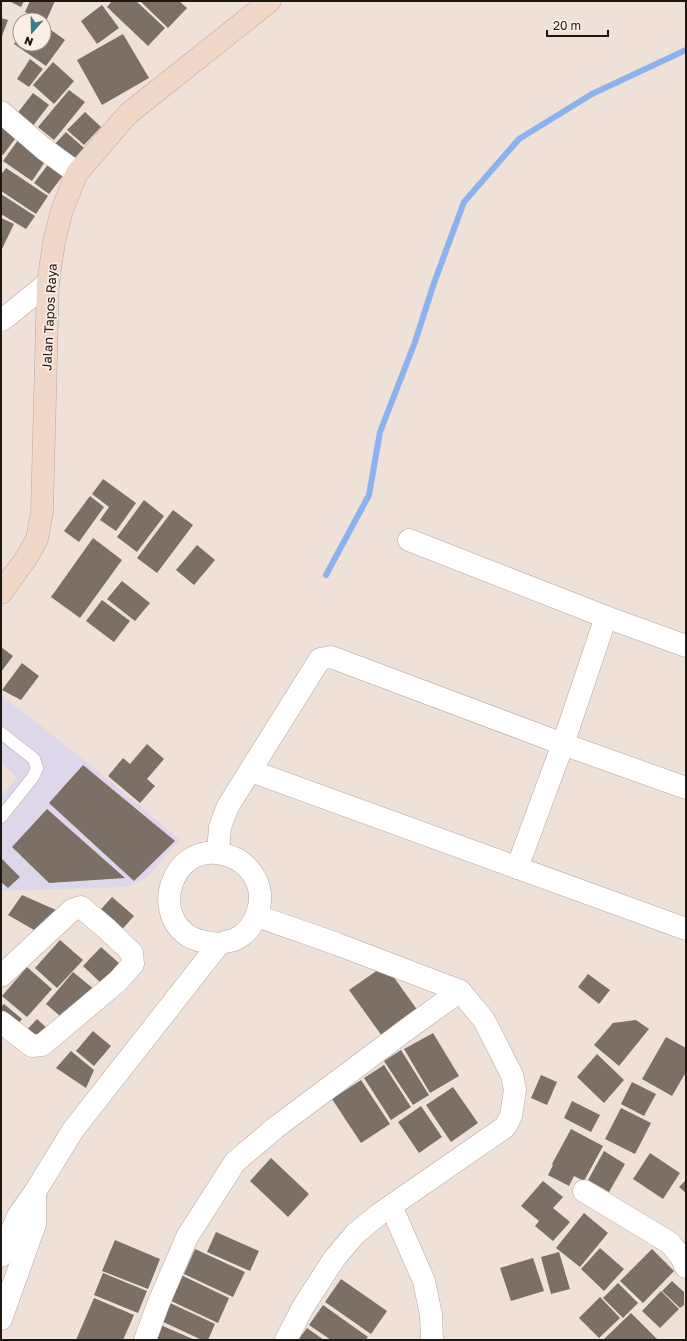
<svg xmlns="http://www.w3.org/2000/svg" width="687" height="1341" viewBox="0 0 687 1341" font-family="'Golos Text',sans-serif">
<rect width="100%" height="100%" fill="#efe1d7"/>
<polygon fill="#ded6eb" points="1,695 98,771 180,840 147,877 128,887 1,891 1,796 17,778 1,762"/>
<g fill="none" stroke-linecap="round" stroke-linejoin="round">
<polyline stroke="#8ab1f0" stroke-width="6" points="326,575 369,495 380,432 415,342 434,283 464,202 519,139 592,94 686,50"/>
</g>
<g fill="#7b6f66">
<polygon points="9,1 24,1 21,7"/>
<polygon points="30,1 55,1 46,21 25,12"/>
<polygon points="112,1 136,1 165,28 148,46 107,7"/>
<polygon points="140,1 179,1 187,8 168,28"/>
<polygon points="102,5 119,28 97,44 81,21"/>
<polygon points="1,18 8,20 1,39"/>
<polygon points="44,25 65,40 46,66 14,44 20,35 20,44 44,44"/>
<polygon points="123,34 149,78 102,105 77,60"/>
<polygon points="30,59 43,69 29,87 17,79"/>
<polygon points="53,62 74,81 54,104 33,85"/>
<polygon points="69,90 85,102 54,140 38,127"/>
<polygon points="33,93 49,105 32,127 16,115"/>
<polygon points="85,112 101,127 84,145 67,130"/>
<polygon points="1,116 21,131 3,155 1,153"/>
<polygon points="66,132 84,148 73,160 55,144"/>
<polygon points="21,136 49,156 32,181 3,161"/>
<polygon points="53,158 68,169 49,194 34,183"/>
<polygon points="6,168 48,196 36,214 1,191 1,175"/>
<polygon points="1,194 35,216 26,229 1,214"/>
<polygon points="1,218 14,224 1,251"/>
<polygon points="103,479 136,503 116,531 100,520 109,507 92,494"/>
<polygon points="90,496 104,507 79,542 64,531"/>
<polygon points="144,500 164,516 137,552 117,537"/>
<polygon points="173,510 193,525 157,573 137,558"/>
<polygon points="93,538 122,560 80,618 51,597"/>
<polygon points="197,545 215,560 194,585 176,570"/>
<polygon points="122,581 150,603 135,621 107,599"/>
<polygon points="102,600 130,621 114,642 86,621"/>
<polygon points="1,647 13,656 1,672"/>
<polygon points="22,663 39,676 21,700 2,690"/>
<polygon points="147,744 164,759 147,779 155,786 140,803 108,776 123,758 130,764"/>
<polygon points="83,765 175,841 134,881 49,803"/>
<polygon points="47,809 125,878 49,883 12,847"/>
<polygon points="1,858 20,877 8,888 1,882"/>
<polygon points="22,895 56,910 41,934 8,915"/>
<polygon points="112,897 134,916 116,936 94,917"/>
<polygon points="60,940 83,960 57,988 35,968"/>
<polygon points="101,947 121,965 103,985 83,966"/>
<polygon points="385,965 418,1011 382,1036 349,990"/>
<polygon points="27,967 52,989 27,1017 2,996"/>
<polygon points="73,972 95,990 67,1022 46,1004"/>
<polygon points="588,974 610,990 599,1004 578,987"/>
<polygon points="4,1004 22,1019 13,1030 1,1019 1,1007"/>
<polygon points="37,1019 49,1030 36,1044 24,1033"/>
<polygon points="636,1020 649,1029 619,1066 594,1045 613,1023"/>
<polygon points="93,1031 111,1046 94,1066 76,1051"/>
<polygon points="433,1033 459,1076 430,1093 404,1049"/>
<polygon points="666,1037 686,1048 686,1072 672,1096 642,1079"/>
<polygon points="401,1050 429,1095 413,1105 384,1061"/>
<polygon points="71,1051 94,1070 86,1088 56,1068"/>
<polygon points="597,1054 624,1080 604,1103 577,1077"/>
<polygon points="384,1065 411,1107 391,1120 364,1078"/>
<polygon points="541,1075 557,1082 547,1105 531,1098"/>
<polygon points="361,1080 390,1124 361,1143 332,1099"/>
<polygon points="632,1082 656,1094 644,1116 621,1104"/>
<polygon points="453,1087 478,1123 451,1142 426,1105"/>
<polygon points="572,1101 600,1115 591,1132 564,1118"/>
<polygon points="421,1106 442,1137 419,1153 398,1122"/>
<polygon points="621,1108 651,1123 635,1154 605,1139"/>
<polygon points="571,1129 603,1146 584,1181 574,1176 569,1186 548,1175 553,1165 552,1164"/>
<polygon points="604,1151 625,1164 609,1192 588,1180"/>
<polygon points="650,1153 680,1173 663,1199 633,1179"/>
<polygon points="271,1158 309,1194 288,1217 250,1181"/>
<polygon points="686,1180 686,1193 679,1187"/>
<polygon points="543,1181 563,1197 553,1208 570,1222 553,1241 535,1226 539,1221 521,1206"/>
<polygon points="584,1213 608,1233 580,1267 556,1248"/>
<polygon points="216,1232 259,1251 250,1271 207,1252"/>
<polygon points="115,1240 160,1259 148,1289 102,1271"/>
<polygon points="600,1248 624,1269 604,1291 581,1269"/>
<polygon points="195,1249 245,1272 233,1297 184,1274"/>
<polygon points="652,1249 674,1271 643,1303 620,1281"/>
<polygon points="559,1252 570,1289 551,1294 541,1257"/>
<polygon points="533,1258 544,1291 511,1301 500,1268"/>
<polygon points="103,1273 147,1291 138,1313 94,1295"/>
<polygon points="181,1275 229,1298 218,1323 169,1300"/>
<polygon points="341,1279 387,1311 371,1334 325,1302"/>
<polygon points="672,1281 684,1292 684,1305 680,1308 662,1291"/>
<polygon points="618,1283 638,1303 623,1318 603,1298"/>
<polygon points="661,1291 679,1309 660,1328 642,1311"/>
<polygon points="600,1297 620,1318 599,1338 579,1318"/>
<polygon points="94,1298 134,1315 123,1340 76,1340"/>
<polygon points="168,1302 215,1324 208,1340 202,1340 159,1320"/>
<polygon points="323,1305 368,1337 365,1340 331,1340 309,1325"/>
<polygon points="631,1313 657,1339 656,1340 603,1340"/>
<polygon points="156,1323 195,1340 149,1340"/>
<polygon points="307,1328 324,1340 298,1340"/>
</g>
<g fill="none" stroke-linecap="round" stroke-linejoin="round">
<g stroke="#b4a79e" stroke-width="13">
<polyline id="lane" points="1,733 34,759 37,768 33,777 1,817"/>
</g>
<g stroke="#b4a79e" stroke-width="23">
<g id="street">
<polyline points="1,112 44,149 77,173"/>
<polyline points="1,320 6,317 48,283"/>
<polyline points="409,540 606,617 686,646"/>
<polyline points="251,771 686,929"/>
<polyline points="218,853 220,827 228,806 320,659 331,657 563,744 686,788"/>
<polyline points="517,868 563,744 606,617"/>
<polyline points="257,916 337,944 460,991 484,1020 512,1075 515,1090 511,1116 505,1127 378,1215 355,1234 334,1259 303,1307 286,1340"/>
<polyline points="1,976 72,910 81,907 107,929 132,953 133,964 118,981 42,1045 32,1046 1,1022"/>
<polyline points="584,1191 670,1243 681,1257 686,1267"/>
<polyline points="391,1206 424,1281 431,1315 432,1340"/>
<path d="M 1,1256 L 18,1216 L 35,1192 L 73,1130 L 219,944 C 224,942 229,941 234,940 C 256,930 267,899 255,878 C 248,865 237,857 222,854 C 173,843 148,914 192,938 C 201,942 210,943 219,944"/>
<polyline points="1,1319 35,1224 35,1192"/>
<polyline points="145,1340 159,1302 187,1237 235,1162 275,1128 410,1027 460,991"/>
</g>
</g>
<g stroke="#b4a79e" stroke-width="23">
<polyline id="secondary" points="1,593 27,557 37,539 42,512 48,283 54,242 62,210 77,173 128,114 270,1"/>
</g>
<use href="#lane" stroke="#fff" stroke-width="12"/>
<use href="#street" stroke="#fff" stroke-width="22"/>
<use href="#secondary" stroke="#eed7c6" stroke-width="22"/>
</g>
<g text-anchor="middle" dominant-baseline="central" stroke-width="3.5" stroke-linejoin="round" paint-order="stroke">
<g font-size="13" fill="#1b1713" stroke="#fceee4">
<text transform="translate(49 317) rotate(-87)">Jalan Tapos Raya</text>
</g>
</g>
<rect width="687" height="1341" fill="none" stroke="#1b1713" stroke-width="4"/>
<g transform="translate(32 32) rotate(200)"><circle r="19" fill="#fceee4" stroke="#a29890"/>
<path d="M0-3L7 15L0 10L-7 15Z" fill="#397d8c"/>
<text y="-6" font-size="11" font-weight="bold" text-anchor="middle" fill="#1b1713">N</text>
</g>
<path d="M547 30v6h61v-6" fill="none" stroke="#1b1713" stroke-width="2"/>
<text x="553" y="30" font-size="12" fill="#1b1713" stroke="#fceee4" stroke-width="3" paint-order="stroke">20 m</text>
</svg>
